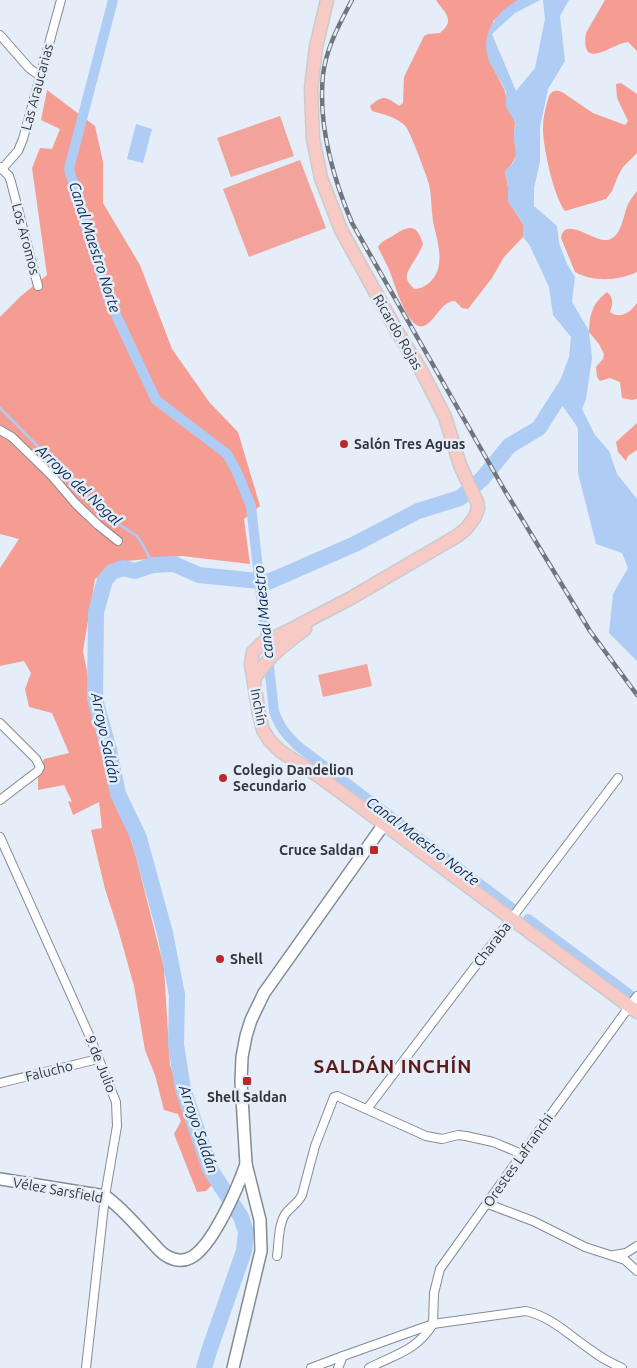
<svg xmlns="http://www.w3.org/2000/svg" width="637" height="1368" viewBox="0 0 637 1368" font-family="Ubuntu,sans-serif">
<rect width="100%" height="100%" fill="#e4edf8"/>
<g fill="#f2a39b">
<polygon points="280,116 294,156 231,177 217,138"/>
<polygon points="300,160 326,228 249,257 223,189"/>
<polygon points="367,664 372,686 323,697 318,675"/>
</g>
<g fill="#f59d93">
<path d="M 436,0 L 518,0 L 493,21 L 489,60 L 504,89 L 507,99 L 506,105 L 515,122 L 514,138 L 517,154 L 511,165 L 505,171 L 508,187 L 508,201 L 523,224 L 523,237 L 504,257 L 492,278 L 468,309 L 462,308 L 455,301 C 441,302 437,318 426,325 C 409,336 394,282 390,272 C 387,264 382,256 378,247 C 381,241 388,239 394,235 C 410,225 417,224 423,244 C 420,254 408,268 407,275 C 405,280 411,285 414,289 C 427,289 438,276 439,264 C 441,252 437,239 434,226 C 431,213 432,198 429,184 C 426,174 412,136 406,127 C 399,118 383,114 372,111 L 370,106 C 383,95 385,96 399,106 L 403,103 L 404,77 L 424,36 L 428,34 L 440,33 C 456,19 445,14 436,0 Z"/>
<path d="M 605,0 L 637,0 L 637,51 L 628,42 C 613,43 580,73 586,33 Z"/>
<path d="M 621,83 L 637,94 L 637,153 L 623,167 L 618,176 L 612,191 L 606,199 L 565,211 C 554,198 542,144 543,126 C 543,118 545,111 547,103 C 549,94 552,88 562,92 L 593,113 L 625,125 L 628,121 L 617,98 L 616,84 Z"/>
<polygon points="47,90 95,126 103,162 103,203 140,265 172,349 210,403 238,432 260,506 244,519 250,564 182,556 126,561 95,579 83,651 103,753 135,853 164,968 170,1065 215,1182 206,1191 197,1192 174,1134 181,1121 178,1114 164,1110 155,1075 145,1050 134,986 118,929 105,889 91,830 102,828 99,802 73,815 68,801 72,802 64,785 38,790 38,775 44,759 69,753 52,713 29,707 25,689 31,673 24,661 0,666 0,568 19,539 0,534 0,317 21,296 47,275 32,168 40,148 52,149 60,129 41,120"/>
<path d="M 637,191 L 637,272 C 618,281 593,282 575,272 L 561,238 C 564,215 594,242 607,240 C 622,238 623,215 628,204 C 630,200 634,195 637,191 Z"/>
<path d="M 607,292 C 614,298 613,304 610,312 C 620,320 631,312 637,303 L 637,399 L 632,400 L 622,398 L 620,382 L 610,378 L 600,381 L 597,377 L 596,367 L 603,359 L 604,354 L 599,344 L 589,332 C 590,313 592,304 607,292 Z"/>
<polygon points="637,423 637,450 628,456 626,461 618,452 616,442"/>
</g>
<g fill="#aeccf4">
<path d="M 518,0 L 540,0 L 515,13 L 492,34 L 516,91 L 535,68 L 545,19 L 543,0 L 569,0 L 560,16 L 565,61 L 548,89 L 540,127 L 540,162 L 534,188 L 534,206 L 557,226 L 559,243 L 567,264 L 575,277 L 572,302 L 589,331 L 592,358 L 586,399 L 582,409 L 595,435 L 609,451 L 617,474 L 637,499 L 637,661 L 609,633 L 613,594 L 628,568 L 622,553 L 596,544 L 578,473 L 578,428 L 555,395 L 569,357 L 571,337 L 553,315 L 549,287 L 530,246 L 523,237 L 523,224 L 508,201 L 508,187 L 505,171 C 520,158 515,155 514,137 C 514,132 516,127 515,122 C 513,116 507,111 506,105 C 506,99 507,95 505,90 C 501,80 494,72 490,63 C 478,36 496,12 518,0 Z"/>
<polygon points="136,124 152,129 143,163 127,159"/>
</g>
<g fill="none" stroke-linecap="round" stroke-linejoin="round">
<polyline stroke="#aeccf4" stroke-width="2.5" points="0,408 87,496 114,521 137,536 143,545 153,565"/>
<g stroke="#aeccf4" stroke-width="10">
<path d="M 113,0 L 69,169 L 109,300 L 156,400 L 227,454 L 236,470 L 251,506 L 274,711 C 279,727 287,736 299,747 L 512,908"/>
<polyline points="528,919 629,994"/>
</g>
<polyline stroke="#aeccf4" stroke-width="16" points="204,1368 210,1348 244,1251 246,1232 241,1217 210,1169 183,1089 176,1045 177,995 165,933 139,838 118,794 109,750 95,699 96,612 105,580 112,572 123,568 135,571 153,565 174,564 199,575 268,582 355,544 418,511 460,498 482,479 509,446 539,428 569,381"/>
<g stroke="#848b95" stroke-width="10">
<g id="street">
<polyline points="0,35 29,68 40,76"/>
<polyline points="0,167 9,176 11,182 38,286"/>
<polyline points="2,169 18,151 23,139 61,0"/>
<polyline points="0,430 12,437 52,476 76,504 98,525 118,541"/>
<polyline points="0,723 36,759 40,767 38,771 0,800"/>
<polyline points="0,837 90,1037 116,1102 117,1126 105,1196 86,1368"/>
<polyline points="0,1083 98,1059"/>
<polyline points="367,1109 618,778"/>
<polyline points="488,1204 533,1221 585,1247 625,1260 637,1271"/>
<polyline points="614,1255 626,1253 637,1246"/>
<path d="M 277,1256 C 279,1243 278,1224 286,1213 C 291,1207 298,1203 302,1195 L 315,1146 L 334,1097 L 337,1096 L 426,1136 L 442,1139 L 458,1135 L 466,1136 L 493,1142 L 522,1154"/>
<polyline points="433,1324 434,1293 440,1269 522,1154 637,996"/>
<polyline points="311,1368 343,1356"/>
<path d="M 338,1368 L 343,1356 L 433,1324 L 526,1311 C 552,1317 570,1336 591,1350 C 600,1357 611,1363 622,1368"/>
<path d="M 369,1368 C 396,1354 416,1351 433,1324"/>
</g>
</g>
<g stroke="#848b95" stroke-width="14">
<g id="secondary">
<path d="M 0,1179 L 105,1196 C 122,1208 135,1224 149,1239 C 154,1244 159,1251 165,1255 C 173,1260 182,1262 190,1258 C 212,1248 238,1187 246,1164"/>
<polyline points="233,1368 261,1251 260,1220 246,1164 241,1082 242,1057 246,1036 251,1020 264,993 384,824"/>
</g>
</g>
<g stroke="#cacbcc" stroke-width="15">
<g id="primary">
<polyline points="327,0 316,47 311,89 313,139 321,178 341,230 398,333 421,370 445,417 460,465 477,502 478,508 475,517 466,529 457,536 351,598 288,631 262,643 253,652 251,664 259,714 263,730 270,741 280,751 317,775 384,824 637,1012"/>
<path d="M 254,680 C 266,658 285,644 305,629"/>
</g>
</g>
<use href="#street" stroke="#fff" stroke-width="8"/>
<use href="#secondary" stroke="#fff" stroke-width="11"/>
<use href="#primary" stroke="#f7cac5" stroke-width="12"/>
<g stroke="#71767d" stroke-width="4.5">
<path id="rail" d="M 352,0 C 340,23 326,48 323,75 C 318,124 333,178 352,223 L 505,491 L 590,631 L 637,695"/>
</g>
<use href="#rail" stroke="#e4edf8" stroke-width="2.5" stroke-dasharray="8" stroke-linecap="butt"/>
</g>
<g fill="#b9292a" stroke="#e4edf8" stroke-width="2">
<circle cx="344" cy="444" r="5"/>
<circle cx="223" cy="778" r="5"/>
<rect x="369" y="845" width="10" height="10" rx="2.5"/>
<circle cx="220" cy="959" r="5"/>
<rect x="242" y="1076" width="10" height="10" rx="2.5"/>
</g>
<g text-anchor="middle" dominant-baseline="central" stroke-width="5" stroke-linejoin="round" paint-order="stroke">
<g font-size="14" fill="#33363b" stroke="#e4edf8">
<text transform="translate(37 87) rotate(-75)">Las Araucarias</text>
<text transform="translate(26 239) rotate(75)">Los Aromos</text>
<text transform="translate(398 332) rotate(60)">Ricardo Rojas</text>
<text transform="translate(259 707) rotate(79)">Inchín</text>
<text transform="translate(492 944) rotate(-53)">Charaba</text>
<text transform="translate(101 1064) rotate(68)">9 de Julio</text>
<text transform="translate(49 1071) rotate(-14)">Falucho</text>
<text transform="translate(518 1160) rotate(-55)">Orestes Lafranchi</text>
<text transform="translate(58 1190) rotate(10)">Vélez Sarsfield</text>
</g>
<g font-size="14" font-weight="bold" fill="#33363b" stroke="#e4edf8" text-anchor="start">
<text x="354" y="444">Salón Tres Aguas</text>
<text x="233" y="770">Colegio Dandelion<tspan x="233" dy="16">Secundario</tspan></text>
<text x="364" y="850" text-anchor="end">Cruce Saldan</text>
<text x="230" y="959">Shell</text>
<text x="247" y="1097" text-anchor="middle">Shell Saldan</text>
</g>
<g font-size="15" font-style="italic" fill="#092a52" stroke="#e4edf8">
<text transform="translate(95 247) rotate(72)">Canal Maestro Norte</text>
<text transform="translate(79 485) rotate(43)">Arroyo del Nogal</text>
<text transform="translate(263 612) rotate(-96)">canal Maestro</text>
<text transform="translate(106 738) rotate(78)">Arroyo Saldán</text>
<text transform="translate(423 841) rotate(37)">Canal Maestro Norte</text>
<text transform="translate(199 1129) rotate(71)">Arroyo Saldán</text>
</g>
<g font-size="19" font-weight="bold" letter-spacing="1" fill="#5f1b18" stroke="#e4edf8">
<text x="393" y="1066">SALDÁN INCHÍN</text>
</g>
</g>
</svg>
